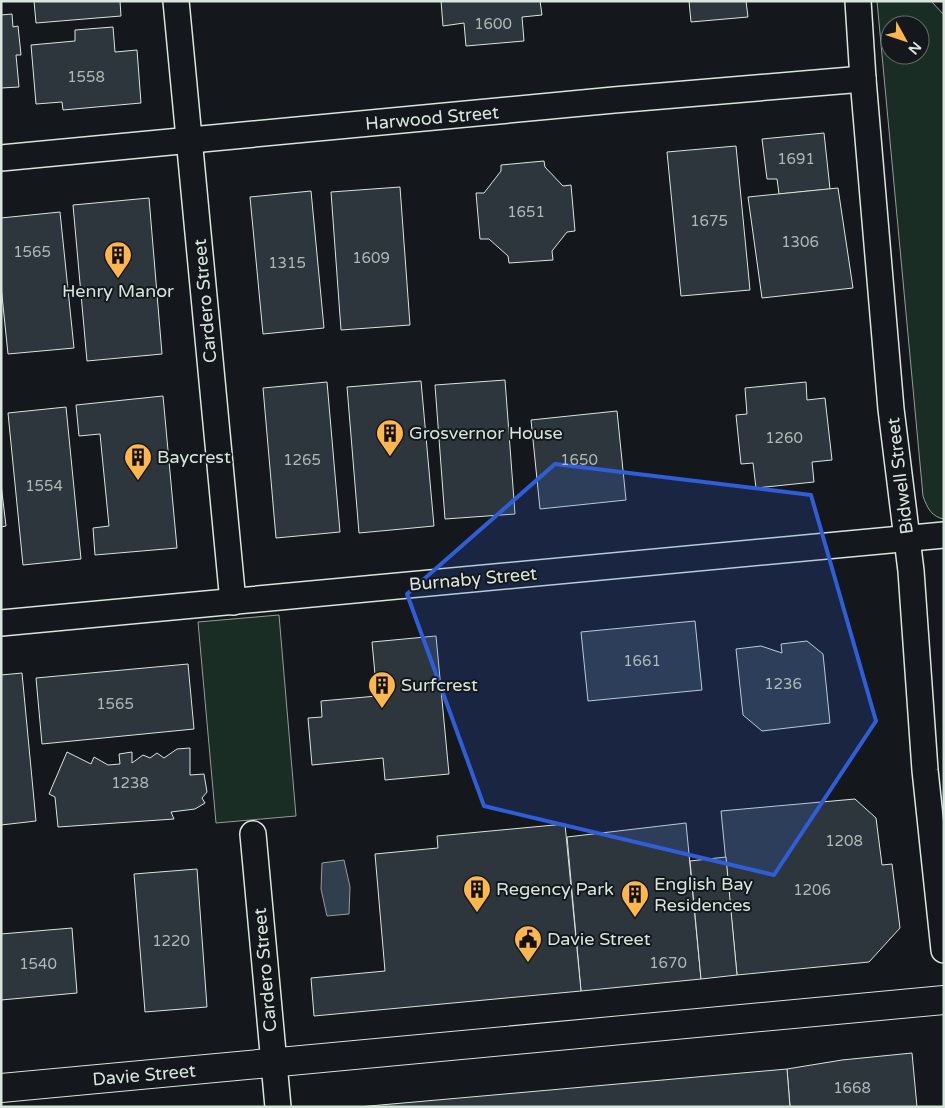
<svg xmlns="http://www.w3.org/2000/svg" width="945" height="1108" viewBox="0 0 945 1108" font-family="'Varela Round',sans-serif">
<rect width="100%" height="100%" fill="#14181c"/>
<g fill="#1a2d24" stroke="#939e99" fill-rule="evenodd">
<path d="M 877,1 L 931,1 L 944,15 L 944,519 C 932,517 927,508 923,496 ZM 890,25 L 920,25 L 920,55 L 890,55 Z"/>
<polygon points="279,615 296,816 216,823 198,622"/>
</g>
<polygon fill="#2f3f4d" stroke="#939e99" points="344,860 350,887 349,914 327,916 321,889 322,863"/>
<g fill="#2c363c" stroke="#d8e6dc">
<polygon points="34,1 120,1 121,16 36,23"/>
<polygon points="441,1 540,1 542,15 522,17 524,41 466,46 464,23 443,26"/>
<polygon points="689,1 746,1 748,17 691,22"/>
<polygon points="12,14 13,27 18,26 21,55 16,55 19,87 1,88 1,15"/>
<polygon points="113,27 115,52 137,50 141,103 63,110 62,102 36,104 31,45 75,41 75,30"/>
<polygon points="824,133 830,189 779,194 777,179 767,179 762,139"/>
<polygon points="736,146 750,290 681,296 667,152"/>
<polygon points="544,161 545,167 563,186 571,185 575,231 567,232 552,251 553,260 509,263 508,256 489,239 480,239 476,193 484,193 501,171 501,165"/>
<polygon points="400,187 410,325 341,330 331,192"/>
<polygon points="838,188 853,288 762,298 748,197"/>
<polygon points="311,191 324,328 263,334 250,197"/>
<polygon points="149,198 162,354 87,361 73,205"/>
<polygon points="60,212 74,348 8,354 1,286 1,218"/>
<polygon points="505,380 515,514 445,519 435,385"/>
<polygon points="421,381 434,526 359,533 347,387"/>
<polygon points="327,382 340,532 276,538 263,388"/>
<polygon points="806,382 807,400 825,398 832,460 812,462 814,482 756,488 753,463 741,464 736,415 747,414 745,388"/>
<polygon points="163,396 177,548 95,555 93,528 109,526 100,434 79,436 76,405"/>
<polygon points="66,407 81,559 23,565 8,413"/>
<polygon points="617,411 626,500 540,509 531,420"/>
<polygon points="1,484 6,526 1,527"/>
<polygon points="695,621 702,690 588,701 581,632"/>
<polygon points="436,636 449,774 385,780 383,758 312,765 308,718 322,717 321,701 377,696 372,642"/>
<polygon points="807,641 823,654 830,723 762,731 743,715 736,649 761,646 782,653 781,644"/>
<polygon points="188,664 194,729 42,744 36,678"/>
<polygon points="22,673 36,821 1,825 1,675"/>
<polygon points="190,748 190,775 204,774 207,792 202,798 205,803 195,809 171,812 174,819 58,827 55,797 49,794 67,752 91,764 94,757 108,765 120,764 119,754 132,752 132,763 143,755 150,758 157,753 164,758 177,749"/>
<polygon points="855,799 876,818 882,865 892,864 900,928 869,962 737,975 721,811"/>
<polygon points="686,823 701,979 581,991 567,837"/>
<polygon points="565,824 581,991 314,1016 311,978 385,971 375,854 438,848 437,836"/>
<polygon points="726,857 737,975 701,979 690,861"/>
<polygon points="197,869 207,1007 145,1012 134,874"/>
<polygon points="72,928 77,993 1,1000 1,934"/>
<polygon points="912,1053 917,1107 790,1107 787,1069 842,1060"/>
<polygon points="787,1069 790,1107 358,1107"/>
</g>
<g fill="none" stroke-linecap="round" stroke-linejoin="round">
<g stroke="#d8e6dc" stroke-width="28">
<g id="minor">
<polyline points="176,1 233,602"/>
<polyline points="858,1 863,79 891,409 911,571 925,770 944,950"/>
<polyline points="1,158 614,100 863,79"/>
<polyline points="1,623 944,535"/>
<polyline points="253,834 278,1107"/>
</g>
</g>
<g stroke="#d8e6dc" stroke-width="30">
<polyline id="secondary" points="1,1088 944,1000"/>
</g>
<use href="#minor" stroke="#14181c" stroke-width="25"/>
<use href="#secondary" stroke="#14181c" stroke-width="28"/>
</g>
<path fill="#305dd8" fill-opacity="0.2" stroke="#305dd8" stroke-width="4" stroke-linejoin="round" d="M 555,464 L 811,495 L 876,721 L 774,875 L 484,806 L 407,594 Z"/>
<defs>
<g id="building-pin" transform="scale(1.4375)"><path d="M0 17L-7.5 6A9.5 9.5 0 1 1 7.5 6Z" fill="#ffb74d" stroke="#14181c"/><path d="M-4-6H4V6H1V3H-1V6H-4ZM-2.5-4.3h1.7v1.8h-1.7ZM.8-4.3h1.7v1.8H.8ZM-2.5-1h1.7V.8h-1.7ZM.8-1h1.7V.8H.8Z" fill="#111"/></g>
<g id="civic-pin" transform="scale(1.4375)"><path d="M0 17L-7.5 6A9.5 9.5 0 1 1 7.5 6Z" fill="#ffb74d" stroke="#14181c"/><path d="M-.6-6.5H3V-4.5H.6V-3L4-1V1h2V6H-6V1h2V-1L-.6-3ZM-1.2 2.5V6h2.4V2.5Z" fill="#111"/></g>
</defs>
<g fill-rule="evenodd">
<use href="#building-pin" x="118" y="255"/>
<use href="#building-pin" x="390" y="433"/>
<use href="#building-pin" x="138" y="457"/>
<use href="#building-pin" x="382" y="685"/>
<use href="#building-pin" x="477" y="889"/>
<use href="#building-pin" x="635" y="894"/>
<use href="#civic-pin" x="528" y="939"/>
</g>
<g text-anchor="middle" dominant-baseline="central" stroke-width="4" stroke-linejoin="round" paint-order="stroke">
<g font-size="15" fill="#adbab4">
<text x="493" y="24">1600</text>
<text x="86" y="77">1558</text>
<text x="796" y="159">1691</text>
<text x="526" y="212">1651</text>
<text x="709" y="221">1675</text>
<text x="800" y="242">1306</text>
<text x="32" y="252">1565</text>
<text x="371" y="258">1609</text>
<text x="287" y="263">1315</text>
<text x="784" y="438">1260</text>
<text x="302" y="460">1265</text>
<text x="579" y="460">1650</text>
<text x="44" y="486">1554</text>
<text x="642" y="661">1661</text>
<text x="783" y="684">1236</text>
<text x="115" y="704">1565</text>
<text x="130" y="783">1238</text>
<text x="844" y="841">1208</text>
<text x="812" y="890">1206</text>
<text x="171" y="941">1220</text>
<text x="668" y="963">1670</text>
<text x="38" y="964">1540</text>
<text x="852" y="1088">1668</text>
</g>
<g font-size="18" fill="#d8e6dc" stroke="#14181c">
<text transform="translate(432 118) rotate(-5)">Harwood Street</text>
<text transform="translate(205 301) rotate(-95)">Cardero Street</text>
<text transform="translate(900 476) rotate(-97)">Bidwell Street</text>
<text transform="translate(473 579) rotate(-5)">Burnaby Street</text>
<text transform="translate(265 970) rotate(-95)">Cardero Street</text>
<text transform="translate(144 1075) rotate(-5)">Davie Street</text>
</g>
<g font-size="18" fill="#d8e6dc" stroke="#14181c" text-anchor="start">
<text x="118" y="291" text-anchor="middle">Henry Manor</text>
<text x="409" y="433">Grosvernor House</text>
<text x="157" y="457">Baycrest</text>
<text x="401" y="685">Surfcrest</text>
<text x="654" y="884">English Bay<tspan x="654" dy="21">Residences</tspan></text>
<text x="496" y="889">Regency Park</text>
<text x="547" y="939">Davie Street</text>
</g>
</g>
<rect width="945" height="1108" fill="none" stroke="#d8e6dc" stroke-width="5"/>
<g transform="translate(905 40) rotate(130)"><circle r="24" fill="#14181c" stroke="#626a69"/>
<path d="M0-4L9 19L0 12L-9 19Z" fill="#ffb74d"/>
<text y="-8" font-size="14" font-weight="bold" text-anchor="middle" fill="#d8e6dc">N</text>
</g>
</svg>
